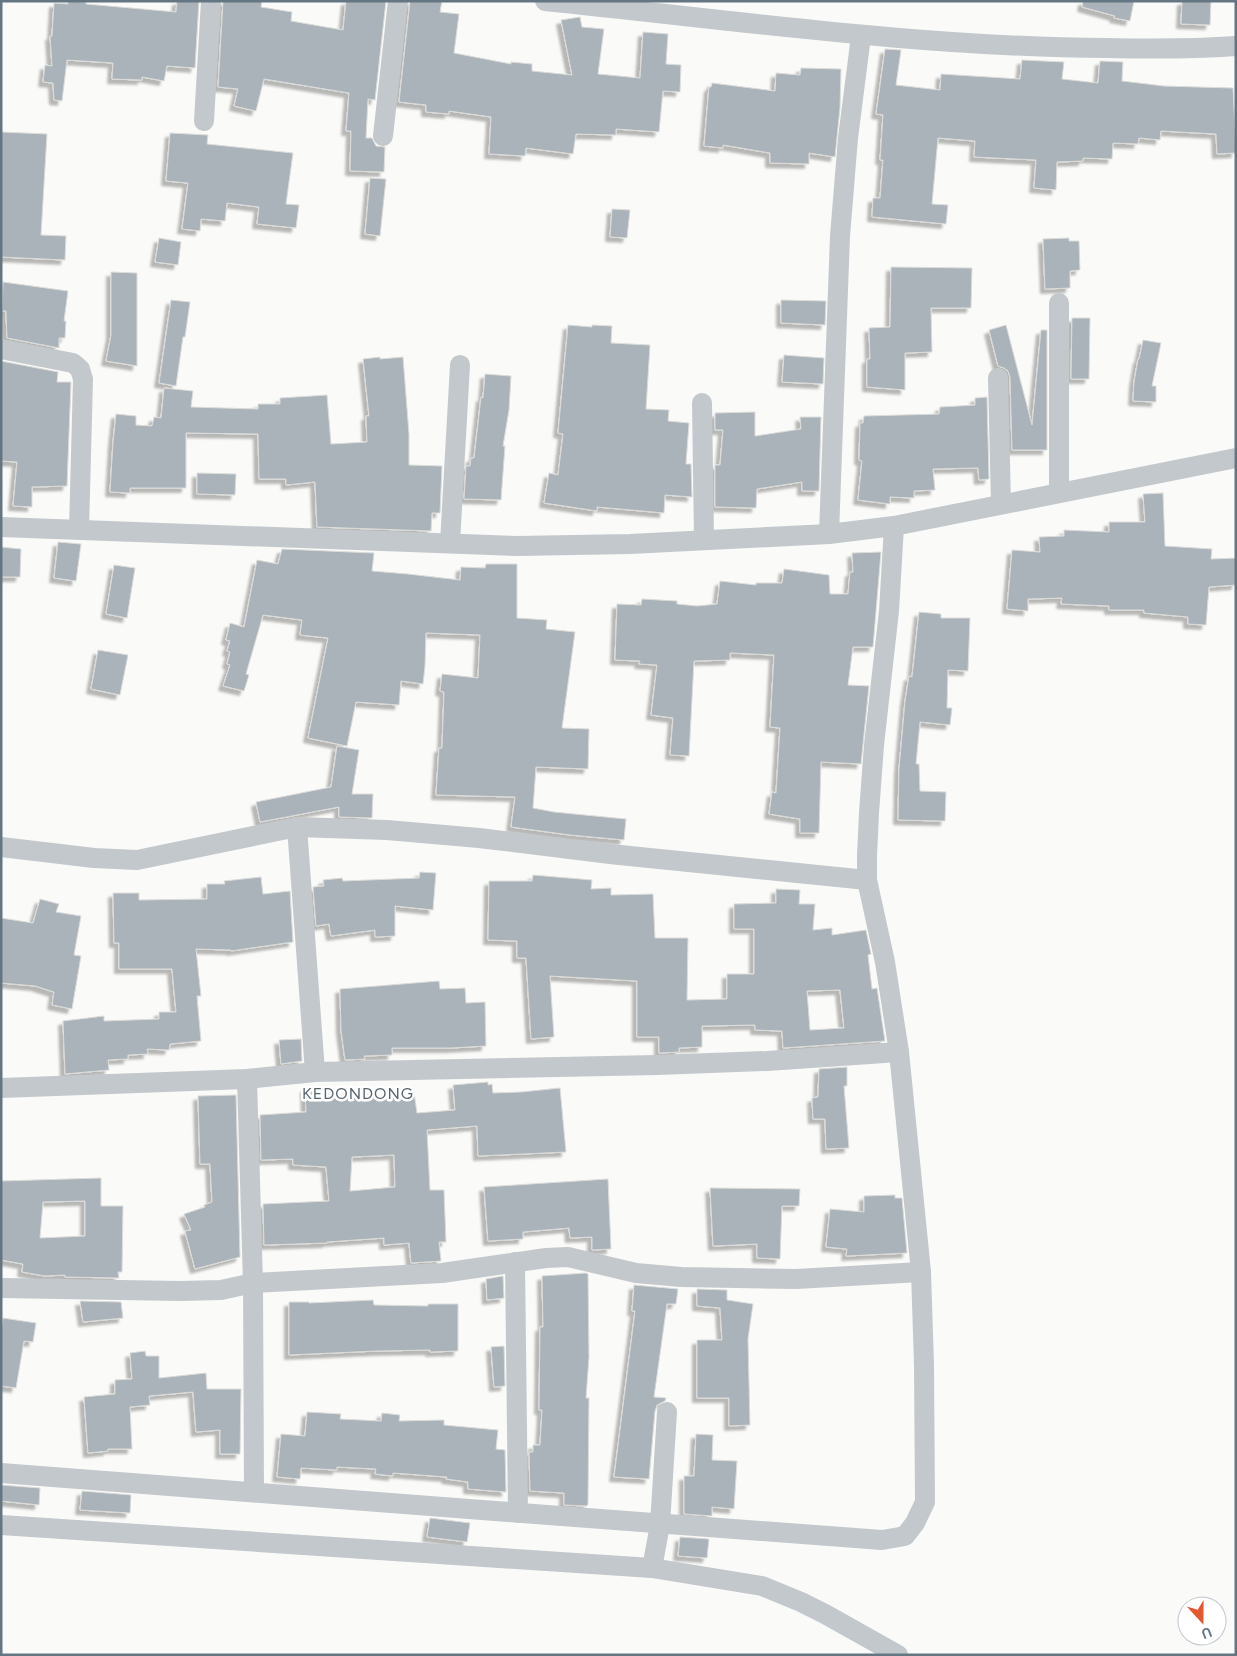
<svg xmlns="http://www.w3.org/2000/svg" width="1237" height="1656" viewBox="0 0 1237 1656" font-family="Figtree,sans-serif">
<defs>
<filter id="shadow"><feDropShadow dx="-4.5" dy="4.5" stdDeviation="1" flood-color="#0004"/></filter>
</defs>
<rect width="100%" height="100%" fill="#fafaf8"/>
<g fill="#aab3b9" stroke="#dcdcda" fill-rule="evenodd" filter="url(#shadow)">
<polygon points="68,1 86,2 86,4 176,12 177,1 199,1 195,68 167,66 164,81 142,77 142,80 112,79 113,63 67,60 62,101 54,100 53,83 43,82 45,65 52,66 50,36 52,36 54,3 68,4"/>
<polygon points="223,1 262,1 261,7 292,12 291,21 343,30 346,1 386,1 375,100 368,99 366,138 372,138 376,146 385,147 384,172 350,171 351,131 346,131 349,93 264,79 256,111 234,106 238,89 218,87"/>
<polygon points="410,1 442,1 440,12 459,14 454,53 511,64 511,62 532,64 532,71 572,75 561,20 580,17 582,27 604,29 598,74 640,78 643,32 668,34 666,64 681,65 680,92 663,91 659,132 616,129 616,135 576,134 573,154 526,148 525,156 489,154 491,117 449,111 449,114 426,112 426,105 399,102"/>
<polygon points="1083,1 1134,1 1130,21 1114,18 1115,16 1082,7"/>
<polygon points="1182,1 1211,1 1210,25 1181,24"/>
<polygon points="885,49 901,50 896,85 940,90 941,74 1020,79 1022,60 1064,62 1062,79 1098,83 1100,61 1123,62 1122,81 1164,86 1233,88 1236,153 1217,154 1216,134 1161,131 1160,140 1139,138 1138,144 1113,143 1112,159 1083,158 1083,161 1057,162 1056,190 1034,188 1036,160 974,157 975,141 938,138 932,204 948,205 946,224 872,217 873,198 880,198 883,160 880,160 883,115 876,114"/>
<polygon points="801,68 841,69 840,108 835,157 809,153 809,164 770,163 770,153 723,145 723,148 704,146 709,87 711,87 712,83 775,91 776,73 800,75"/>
<polygon points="1,132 47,134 41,235 66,236 65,260 1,257"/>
<polygon points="170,133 208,135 207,144 293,153 286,204 299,205 296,228 257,224 259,207 227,203 225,221 201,219 200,231 182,229 188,183 166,181"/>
<polygon points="370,178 386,179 380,236 365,234"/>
<polygon points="612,209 630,210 627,238 610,237"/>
<polygon points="159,238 181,242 178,265 155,262"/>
<polygon points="1069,238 1069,241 1079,241 1080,270 1070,271 1070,288 1045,289 1043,239"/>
<polygon points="891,267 972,268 971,308 931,308 932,352 905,353 905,390 867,387 867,359 870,359 869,328 890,327"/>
<polygon points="111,272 137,273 137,366 106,361 111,335"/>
<polygon points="3,282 68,291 64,321 66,321 65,338 59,338 59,348 7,338 6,311 2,311"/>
<polygon points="171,300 190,302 185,337 183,337 176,386 159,383"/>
<polygon points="781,300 826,301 825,325 781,323"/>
<polygon points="1072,318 1090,318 1089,379 1071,379"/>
<polygon points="568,325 592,327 592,325 612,326 611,343 650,345 646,409 669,410 668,421 689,423 686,464 691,464 692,497 665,495 664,513 597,507 597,511 544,503 549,473 558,475 563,434 558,433"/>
<polygon points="1006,325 1032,425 1041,330 1047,330 1047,450 1012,450 1010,377 1008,371 1004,368 998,366 989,330"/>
<polygon points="1143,340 1161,343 1152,386 1156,386 1156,402 1133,401 1134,382 1138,359 1139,359"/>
<polygon points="784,355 824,358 823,384 782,382"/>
<polygon points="380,357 380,359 403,357 409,434 409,465 442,466 440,513 432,513 431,531 317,527 315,482 286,485 286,479 259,479 258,434 186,433 186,488 130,488 130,493 110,492 113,442 116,414 136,416 136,425 152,426 154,417 161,418 164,388 193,391 191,407 258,409 258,404 280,404 280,398 327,395 331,444 367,442 366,416 369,416 363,359"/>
<polygon points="1,361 58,372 57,382 71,382 67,486 32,487 32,507 13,506 17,462 1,461"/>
<polygon points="485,374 511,376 509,410 503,446 505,446 501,500 464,499 466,466 470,466 471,458 474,458 481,397 483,398"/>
<polygon points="987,397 989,479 979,480 978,468 933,469 935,490 914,491 914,498 890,497 890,504 858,500 862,461 859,460 860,423 863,423 864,416 939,414 940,407 975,405 975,398"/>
<polygon points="755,412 755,436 801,429 800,417 821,417 819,491 802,491 802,482 757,489 756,508 715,507 715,465 720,465 723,430 715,430 715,413"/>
<polygon points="197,473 236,474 235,495 197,494"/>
<polygon points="1163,493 1165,546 1212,549 1211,559 1236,558 1236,585 1209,587 1206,625 1188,624 1188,617 1144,613 1144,610 1109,610 1109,606 1061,604 1062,598 1028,599 1028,611 1007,609 1012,550 1040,552 1039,537 1064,536 1064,530 1109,532 1109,522 1145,522 1143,494"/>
<polygon points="58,542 81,544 76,581 54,578"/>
<polygon points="1,547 21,549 20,577 1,577"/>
<polygon points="282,549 374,553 372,571 408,574 460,580 461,567 485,568 486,564 517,564 517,618 547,620 546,629 575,632 562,728 589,729 588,769 536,767 533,808 554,812 626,819 624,840 570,835 511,827 515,797 436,795 439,748 442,748 444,692 440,691 442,674 478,678 480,635 426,633 425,666 423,684 401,681 399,705 356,702 347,746 308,738 328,638 300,635 302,620 263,615 246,674 249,675 244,691 223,686 230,665 227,664 230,652 227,651 230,641 226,640 230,623 244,627 257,560 278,564"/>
<polygon points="881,552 873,647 853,647 848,685 869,686 861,764 821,762 819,833 800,833 800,819 769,814 772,792 776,793 780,728 770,727 774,655 730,653 730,660 694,661 689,756 670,755 673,718 651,715 657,665 639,664 640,661 615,660 617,604 641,605 642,599 677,601 677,604 697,606 717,604 720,581 756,585 756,583 782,583 784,569 829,575 830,594 848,594 850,572 853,572 852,553"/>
<polygon points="114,565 135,568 127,618 106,614"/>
<polygon points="919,612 941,614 941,618 970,618 968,671 948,670 947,708 952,708 950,725 920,722 916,764 919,764 920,791 946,792 945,821 898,820 899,769 905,701 909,676 912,677"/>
<polygon points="98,650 128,655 120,695 91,689"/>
<polygon points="337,746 359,750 352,794 373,794 372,818 339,817 339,807 260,822 256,802 331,787"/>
<polygon points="420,872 436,873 433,910 395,906 395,936 375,937 375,930 331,936 329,924 316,926 313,887 324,886 323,880 342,878 343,881 419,878"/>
<path d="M 533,875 L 592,880 L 591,889 L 611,888 L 611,895 L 653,894 L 655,938 L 688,938 L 687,1000 L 727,999 L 727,974 L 754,974 L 754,929 L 734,929 L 734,904 L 776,903 L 776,889 L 800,890 L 799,904 L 815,904 L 813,930 L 832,928 L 832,935 L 866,930 L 871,954 L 868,955 L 872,989 L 877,988 L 885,1041 L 783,1048 L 782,1031 L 755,1030 L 755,1025 L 702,1026 L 702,1047 L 679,1048 L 679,1052 L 659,1053 L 659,1037 L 637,1037 L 637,981 L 550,976 L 554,1037 L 531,1039 L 526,958 L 517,958 L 517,941 L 488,940 L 489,881 L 532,881 ZM 840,990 L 844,1028 L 810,1030 L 807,991 Z"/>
<polygon points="261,877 263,894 290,891 293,942 231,951 231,950 196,949 201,996 197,996 201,1041 170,1044 169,1050 147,1049 148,1054 128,1055 128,1059 108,1060 109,1070 65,1074 63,1021 104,1016 104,1021 159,1019 159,1012 176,1012 172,969 119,969 119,943 114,943 113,893 139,893 139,900 207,899 207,884 225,884 224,881"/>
<polygon points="40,899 59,904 56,912 81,916 74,955 81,956 72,1009 52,1005 54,992 35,986 1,983 1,918 33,923"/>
<polygon points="439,981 440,989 465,988 466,1003 485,1002 486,1046 451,1048 392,1048 392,1055 364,1056 365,1059 345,1060 341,1030 340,989"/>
<polygon points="301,1039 302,1061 281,1064 279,1040"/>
<polygon points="847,1067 847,1086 844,1086 849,1148 826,1149 825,1119 813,1119 812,1098 818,1097 819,1069"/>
<path d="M 488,1082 L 488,1085 L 492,1084 L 493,1093 L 521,1092 L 560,1088 L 566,1152 L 478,1156 L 477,1126 L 427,1130 L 430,1190 L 444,1190 L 446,1242 L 439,1242 L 441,1261 L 411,1263 L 409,1243 L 384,1245 L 384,1238 L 327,1242 L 327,1243 L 264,1245 L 263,1204 L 329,1201 L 326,1167 L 293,1165 L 293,1159 L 261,1160 L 260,1115 L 306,1112 L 305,1088 L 328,1086 L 329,1096 L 368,1094 L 369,1099 L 414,1092 L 417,1113 L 455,1110 L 453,1085 ZM 394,1155 L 395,1187 L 350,1191 L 352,1157 Z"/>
<polygon points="236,1095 240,1257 195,1269 185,1231 191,1230 184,1214 205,1207 204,1205 212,1202 210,1164 200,1164 198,1096"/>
<path d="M 101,1178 L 101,1206 L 123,1206 L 122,1272 L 118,1272 L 119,1278 L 65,1277 L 65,1275 L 45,1276 L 22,1272 L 23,1264 L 1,1260 L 1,1181 ZM 85,1201 L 85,1236 L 40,1238 L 43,1202 Z"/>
<polygon points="608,1179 611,1249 592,1250 592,1237 570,1238 569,1228 523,1232 523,1239 488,1241 484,1187"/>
<polygon points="710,1188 800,1189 799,1206 782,1206 780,1259 757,1258 757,1244 713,1246"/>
<polygon points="895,1195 895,1198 902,1198 907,1253 846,1256 847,1249 826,1247 830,1209 864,1212 864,1196"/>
<polygon points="586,1273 588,1274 589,1357 586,1398 589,1398 588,1504 587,1506 564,1505 564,1493 530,1491 529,1452 533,1452 533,1445 540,1445 542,1410 539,1410 540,1327 543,1327 542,1276"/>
<polygon points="503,1276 504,1298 487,1300 486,1279"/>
<polygon points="634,1285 678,1289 676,1304 667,1304 654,1397 666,1398 665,1401 657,1405 655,1411 649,1479 614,1477 635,1311 632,1311"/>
<polygon points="697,1289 727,1290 727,1300 753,1304 748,1339 750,1425 729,1426 729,1398 697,1398 697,1340 722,1340 720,1308 697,1306"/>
<polygon points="373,1300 374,1305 428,1306 428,1304 458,1304 458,1351 430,1352 430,1350 377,1351 289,1355 289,1302 309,1302 309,1303"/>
<polygon points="80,1301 121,1302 123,1318 83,1322"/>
<polygon points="3,1318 36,1323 33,1342 24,1341 16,1388 1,1386 1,1332"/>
<polygon points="504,1346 505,1386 494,1387 491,1347"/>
<polygon points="145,1351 146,1356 159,1356 159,1378 206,1373 207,1389 241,1389 240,1454 220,1454 220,1430 196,1432 193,1392 149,1396 150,1405 130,1407 132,1449 108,1449 108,1451 88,1453 84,1397 115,1394 115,1380 132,1379 130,1353"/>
<polygon points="307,1412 341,1414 340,1419 381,1421 382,1413 400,1415 399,1421 444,1420 444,1425 498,1430 496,1449 505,1450 506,1492 468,1489 468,1482 446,1479 447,1477 393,1473 393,1476 375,1474 376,1469 337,1467 337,1470 301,1468 300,1479 277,1477 281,1434 305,1436"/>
<polygon points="696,1434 713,1435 712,1460 737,1461 734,1509 712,1507 712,1516 684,1514 684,1476 694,1476"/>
<polygon points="1,1485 40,1488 39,1505 1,1501"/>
<polygon points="82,1491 131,1495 130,1513 80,1510"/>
<polygon points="430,1518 470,1523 467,1542 427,1537"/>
<polygon points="680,1537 709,1539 707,1558 678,1556"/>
</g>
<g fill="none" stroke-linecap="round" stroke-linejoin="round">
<g stroke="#c3c8cc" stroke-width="20">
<path d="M 545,1 C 733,20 919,47 1107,48 C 1150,49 1193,49 1236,46"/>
<polyline points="204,121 211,1"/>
<polyline points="383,136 398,1"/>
<polyline points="1059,303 1059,492"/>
<polyline points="1,349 73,363 80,369 83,379 79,530"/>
<polyline points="998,378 1001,504"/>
<polyline points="702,403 704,540"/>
<polyline points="1,527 517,546 630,544 829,534 894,526 1236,458"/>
<polyline points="829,534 840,236 848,138 861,36"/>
<polyline points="450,543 460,365"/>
<polyline points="297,827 315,1072"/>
<polyline points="1,847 94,858 137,860 297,827 387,830 479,838 610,854 867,880"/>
<polyline points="247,1079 253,1283 254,1491"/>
<polyline points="1,1088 247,1079 315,1072 657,1065 767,1061 899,1052"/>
<polyline points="515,1262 518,1513"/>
<polyline points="1,1288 180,1291 221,1290 253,1283 442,1273 546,1258 568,1257 636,1273 681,1277 796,1279 921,1272"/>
<path d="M 1,1473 C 295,1494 588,1520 882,1540 L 905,1536 L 915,1523 L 925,1502 L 924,1365 L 921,1272 L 899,1052 L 885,962 L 867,880 L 867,856 L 869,813 L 874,745 L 889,611 L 894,526"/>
<polyline points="1,1525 652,1568 762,1586 801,1602 825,1614 898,1655"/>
<polyline points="652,1568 660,1525 667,1412"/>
</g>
</g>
<g text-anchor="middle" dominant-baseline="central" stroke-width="5" stroke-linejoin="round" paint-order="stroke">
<g font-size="16" letter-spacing="1" fill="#57646e" stroke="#fff">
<text x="358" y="1093">KEDONDONG</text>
</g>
</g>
<rect width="1237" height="1656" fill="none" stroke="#657683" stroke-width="5"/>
<g transform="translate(1202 1621) rotate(159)"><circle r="24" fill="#ffffff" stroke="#c1c8cd"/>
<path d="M0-4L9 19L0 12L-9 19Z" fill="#e4572e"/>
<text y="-8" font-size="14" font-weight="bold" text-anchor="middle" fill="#657683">U</text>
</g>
</svg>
